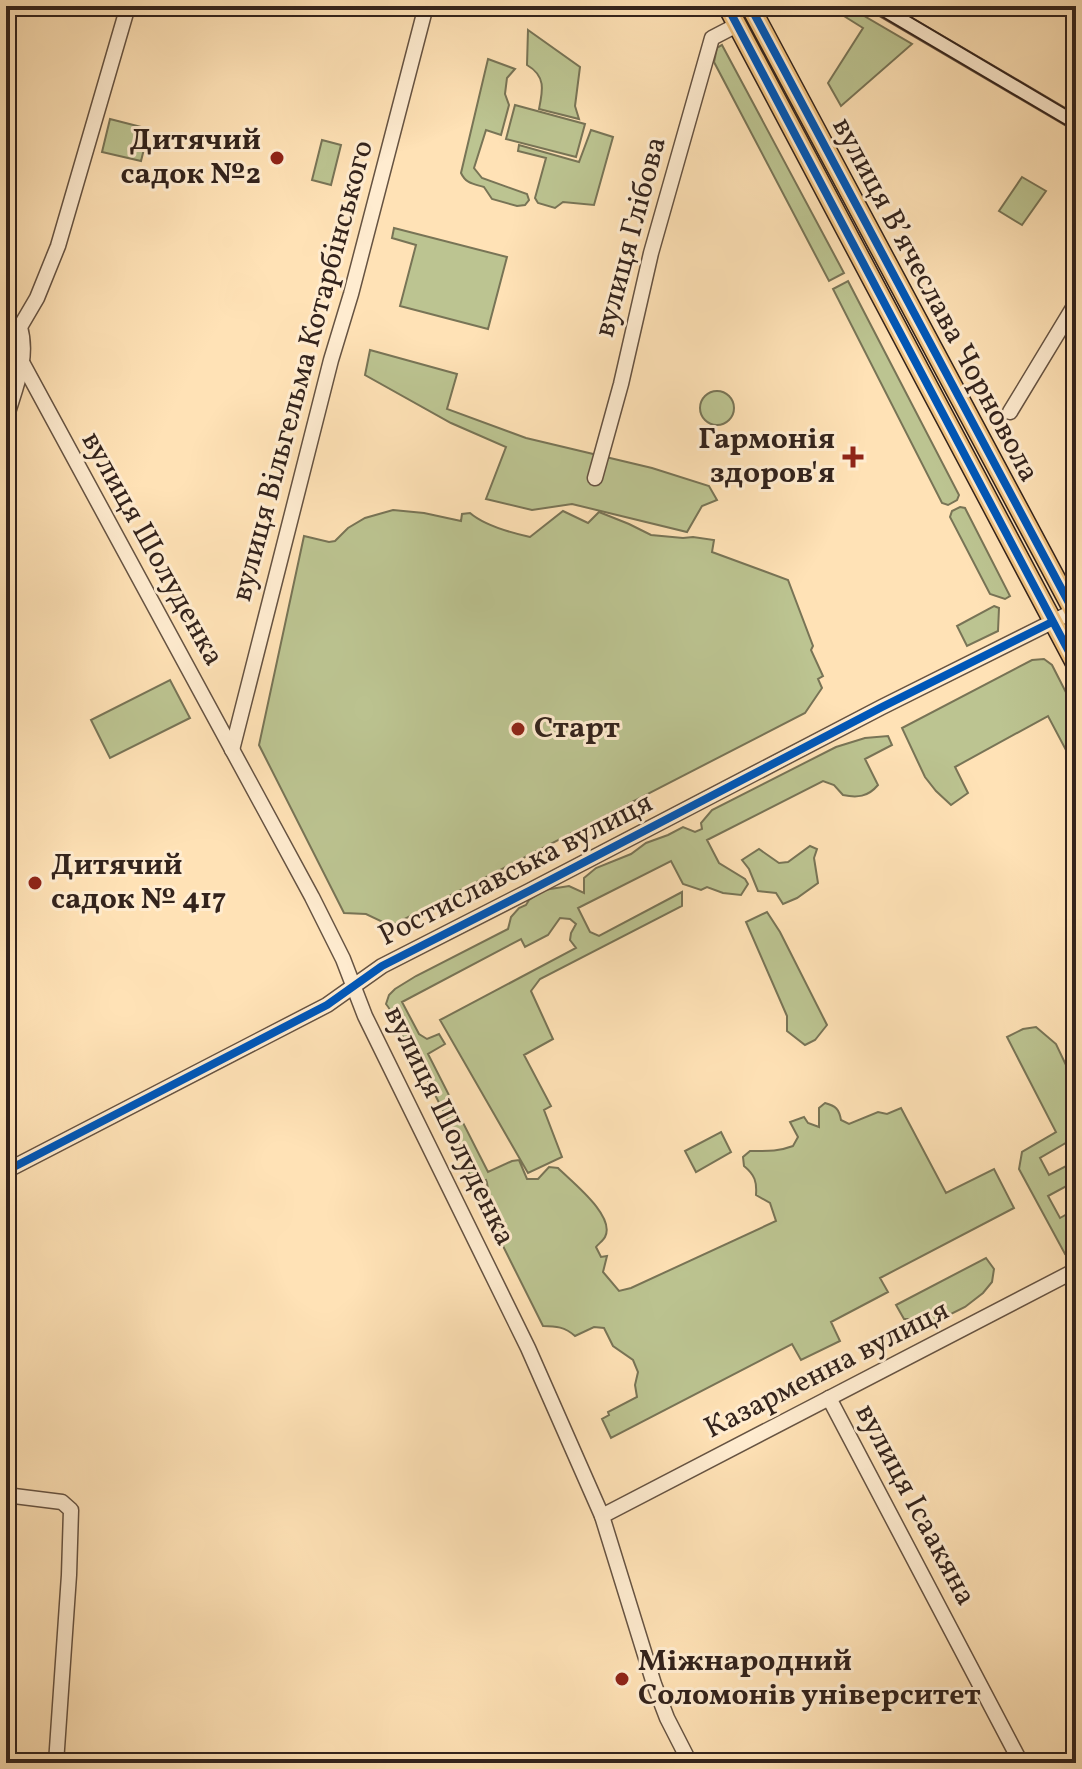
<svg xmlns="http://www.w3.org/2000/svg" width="1082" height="1769" viewBox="0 0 1082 1769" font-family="Vollkorn,serif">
<rect width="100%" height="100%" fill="#ffe2b6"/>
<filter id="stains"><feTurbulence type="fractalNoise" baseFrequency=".0025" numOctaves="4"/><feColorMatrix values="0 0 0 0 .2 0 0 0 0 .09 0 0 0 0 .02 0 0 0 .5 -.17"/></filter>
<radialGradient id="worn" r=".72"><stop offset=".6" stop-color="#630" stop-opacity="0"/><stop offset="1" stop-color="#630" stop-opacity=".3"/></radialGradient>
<g fill="#bcc491" stroke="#787456" stroke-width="2">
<polygon points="828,6 847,6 912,44 841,106 828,83 863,28"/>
<path d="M 528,30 L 580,67 L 575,106 L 579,119 L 539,109 C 543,90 546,76 527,65 Z"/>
<polygon points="722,45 844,273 829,281 714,62 717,48"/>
<path d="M 488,59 L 515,69 L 507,78 L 505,94 L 509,105 L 501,135 L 486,130 L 474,168 L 482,178 L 527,194 L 529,200 L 525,205 L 517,206 L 492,199 L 484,187 C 474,184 466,184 461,173 Z"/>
<polygon points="515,105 585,124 576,157 506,139"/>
<polygon points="110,119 149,129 141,161 102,152"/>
<polygon points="591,130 613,137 594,205 563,202 555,208 538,203 535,198 546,158 518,151 519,145 579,162"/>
<polygon points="322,140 341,145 331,185 312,180"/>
<polygon points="1022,177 1046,191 1022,225 999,211"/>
<polygon points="394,228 507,257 488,329 400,306 416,245 392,238"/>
<polygon points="848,281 959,495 957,500 948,505 942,503 833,289"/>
<polygon points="370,350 457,374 447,409 526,438 652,468 709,486 717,500 702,506 687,532 572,504 532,510 486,499 506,447 451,423 365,375"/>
<circle cx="717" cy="408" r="17"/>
<polygon points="960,507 965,508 1010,596 1005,599 990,594 950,517 952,511"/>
<path d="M 393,510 L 424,513 L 461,521 L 462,514 L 470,513 C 484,525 512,533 530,537 L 563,511 L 588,523 L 599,512 L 629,524 L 651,535 L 683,538 L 693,537 L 714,540 L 712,552 L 788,580 L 813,646 L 811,650 L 823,676 L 818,679 L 822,688 L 805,713 L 391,926 L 366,914 L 344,913 L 259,745 L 304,536 L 329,542 L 335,541 L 348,528 L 365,518 Z"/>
<polygon points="994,606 999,608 998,631 967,646 957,626"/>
<polygon points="1044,659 1052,665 1076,712 1076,769 1048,716 955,767 968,793 951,805 936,791 925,777 902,728 1032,660"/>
<polygon points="170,680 190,718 110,758 91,720"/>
<path d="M 888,736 L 892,745 L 865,759 L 878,785 C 868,797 857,798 843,795 L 834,785 L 823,781 L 707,840 L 719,863 L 745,879 L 748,884 L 741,895 L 723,893 L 707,887 L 701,890 L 683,884 L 671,861 L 578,908 L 590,932 L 599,936 L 682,892 L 682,906 L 540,979 L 531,991 L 553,1039 L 524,1055 L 551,1106 L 544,1110 L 562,1157 L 528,1173 L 440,1020 L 576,948 L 570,940 L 571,933 L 576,924 L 570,919 L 560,918 L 548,935 L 525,947 L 521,939 L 402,1002 L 419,1034 L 427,1039 L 439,1034 L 445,1044 L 428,1054 L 488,1172 L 512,1161 L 519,1160 L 527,1179 L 538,1179 L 549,1167 L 558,1168 C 572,1182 616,1216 605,1237 C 603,1241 598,1244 596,1247 L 601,1257 L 607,1256 L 603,1272 L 619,1291 L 631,1288 L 776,1221 L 770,1203 L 756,1195 C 757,1182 755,1175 744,1166 L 743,1157 L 750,1151 C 766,1151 777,1152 793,1146 L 798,1137 L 790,1122 L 804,1117 L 808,1123 L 819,1127 L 819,1108 L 825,1103 C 836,1106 839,1109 841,1120 L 849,1124 L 878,1112 L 887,1114 L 901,1108 L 946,1193 L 994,1169 L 1014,1208 L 880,1278 L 888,1292 L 831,1322 L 840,1341 L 801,1360 L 792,1344 L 611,1438 L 602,1419 L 609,1415 L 608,1412 L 637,1397 L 635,1385 L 638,1372 L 633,1360 L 613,1346 L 604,1328 L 594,1327 L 575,1336 C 565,1327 556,1326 543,1326 L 488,1216 C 487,1205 490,1188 486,1180 L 477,1182 L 469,1173 L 469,1162 L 424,1073 C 405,1055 402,1024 386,1004 L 389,995 L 395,989 L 416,976 L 508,929 L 511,917 L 519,908 L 526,905 L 529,900 L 544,890 L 569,886 L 584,893 L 584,878 L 596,868 L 631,854 L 646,843 L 668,835 L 683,827 L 695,832 L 702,829 L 701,823 L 712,810 L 836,747 L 865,738 Z"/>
<polygon points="810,846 817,849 814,858 818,883 797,898 783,904 776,893 758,891 749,869 742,860 759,849 779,863 788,862"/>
<polygon points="767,912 780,932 827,1025 815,1040 805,1045 787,1031 787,1016 746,922"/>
<polygon points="1036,1027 1056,1044 1076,1086 1076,1137 1040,1158 1049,1175 1076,1161 1076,1181 1048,1196 1060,1218 1076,1209 1076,1248 1065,1254 1019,1169 1022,1152 1056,1132 1007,1037 1023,1029"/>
<polygon points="721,1132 731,1152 696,1172 685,1151"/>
<polygon points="986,1258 994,1269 992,1282 983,1293 965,1307 929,1325 914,1325 910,1319 904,1319 896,1305"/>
</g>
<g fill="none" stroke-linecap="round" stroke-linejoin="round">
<g stroke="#665342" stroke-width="17">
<g id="minor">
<polyline points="877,6 1076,123"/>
<polyline points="23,364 312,897 343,959 365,1016 528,1348 602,1516 654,1684 667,1718 690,1763"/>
<polyline points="1010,412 1076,303"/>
<path d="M 6,419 C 15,388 29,359 20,327 L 37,298 L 58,246 L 128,6"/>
<polyline points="595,478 621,384 651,253 712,38 737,25"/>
<polyline points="232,750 331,360 351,294 426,6"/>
<polyline points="6,1171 327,1005 382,966 529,891 882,707 1076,610"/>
<polyline points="829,1398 1021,1763"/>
<polyline points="6,1495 62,1502 71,1510 69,1575 56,1763"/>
<polyline points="602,1516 1076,1270"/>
</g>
</g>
<g stroke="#33231c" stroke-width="21">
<g id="major">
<polyline points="727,6 1076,665"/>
<polyline points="750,6 1076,616"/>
</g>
</g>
<use href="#minor" stroke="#ffecd0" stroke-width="14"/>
<use href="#major" stroke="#f0c17b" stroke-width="18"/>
<g stroke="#33231c" stroke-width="2">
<polyline points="864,6 1076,131"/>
<polyline points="892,6 1076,115"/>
</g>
<g stroke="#ffecd0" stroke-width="13">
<g id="cycleway">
<polyline points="727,6 1076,665"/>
<polyline points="750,6 1076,616"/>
<polyline points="6,1171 327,1005 382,966 529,891 882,707 1052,622"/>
</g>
</g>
<use href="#cycleway" stroke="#0057b8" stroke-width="8"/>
</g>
<g fill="#8f2418" stroke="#ffecd0" stroke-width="3">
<circle cx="277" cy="158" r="8"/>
<path d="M849 445h8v8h8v8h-8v8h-8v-8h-8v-8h8z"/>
<circle cx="518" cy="729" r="8"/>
<circle cx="35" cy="883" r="8"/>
<circle cx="622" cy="1679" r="8"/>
</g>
<g text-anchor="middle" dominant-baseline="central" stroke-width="6" stroke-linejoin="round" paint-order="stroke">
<g font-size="30" font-weight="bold" fill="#33231c" stroke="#ffecd0" text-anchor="start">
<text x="261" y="141" text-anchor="end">Дитячий<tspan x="261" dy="34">садок №2</tspan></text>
<text x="835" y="440" text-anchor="end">Гармонія<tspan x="835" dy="34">здоров'я</tspan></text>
<text x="534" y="729">Старт</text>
<text x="51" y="866">Дитячий<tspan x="51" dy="34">садок № 417</tspan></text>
<text x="638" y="1662">Міжнародний<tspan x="638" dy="34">Соломонів університет</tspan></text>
</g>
<g font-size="30" fill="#33231c" stroke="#ffecd0">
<text transform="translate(631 237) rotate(-75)">вулиця Глібова</text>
<text transform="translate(935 300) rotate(62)">вулиця Вʼячеслава Чорновола</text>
<text transform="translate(303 371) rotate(-75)">вулиця Вільгельма Котарбінського</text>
<text transform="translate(152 549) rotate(61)">вулиця Шолуденка</text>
<text transform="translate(516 870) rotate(-27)">Ростиславська вулиця</text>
<text transform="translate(449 1126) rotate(64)">вулиця Шолуденка</text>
<text transform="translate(827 1370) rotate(-27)">Казарменна вулиця</text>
<text transform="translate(915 1505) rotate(62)">вулиця Ісаакяна</text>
</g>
</g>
<rect width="1082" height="1769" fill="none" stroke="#ffe2b6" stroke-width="32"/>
<rect x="8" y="8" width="1066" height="1753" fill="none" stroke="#33231c" stroke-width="4"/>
<rect x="16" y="16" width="1050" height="1737" fill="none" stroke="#33231c" stroke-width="2"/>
<rect width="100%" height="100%" filter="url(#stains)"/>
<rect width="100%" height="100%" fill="url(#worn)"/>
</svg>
